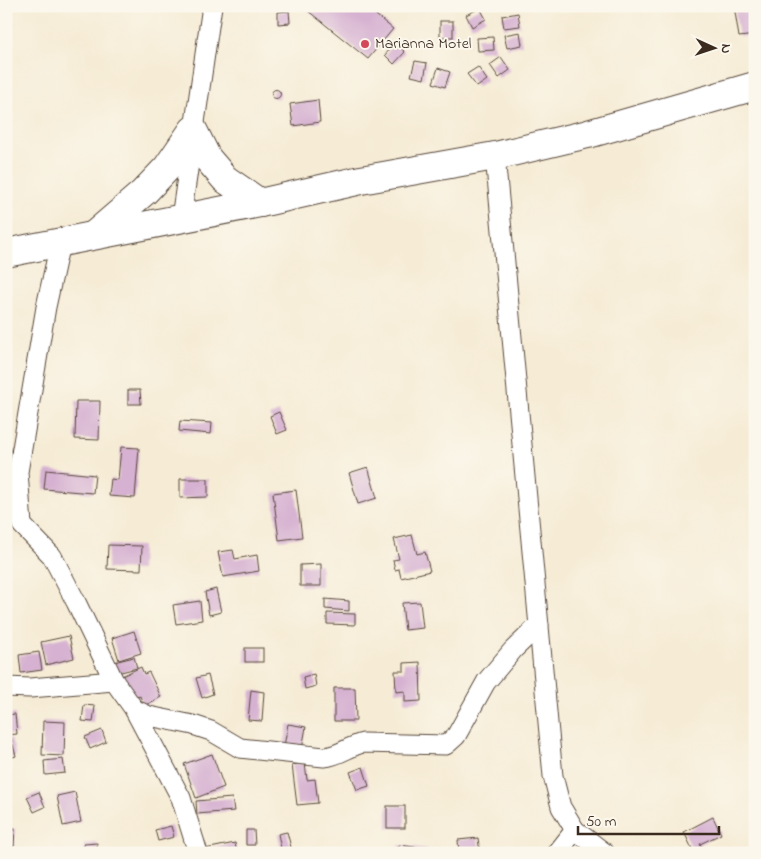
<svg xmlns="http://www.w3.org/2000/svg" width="761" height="859" viewBox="0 0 761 859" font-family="'Indie Flower',sans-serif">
<rect width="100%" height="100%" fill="#fbf7ec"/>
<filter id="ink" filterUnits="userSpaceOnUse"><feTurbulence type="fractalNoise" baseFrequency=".02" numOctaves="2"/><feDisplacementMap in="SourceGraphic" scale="10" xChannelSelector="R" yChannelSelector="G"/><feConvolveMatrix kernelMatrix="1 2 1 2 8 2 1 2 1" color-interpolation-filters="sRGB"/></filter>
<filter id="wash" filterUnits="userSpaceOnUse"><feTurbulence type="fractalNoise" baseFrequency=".0096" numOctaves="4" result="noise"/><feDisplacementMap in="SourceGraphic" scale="20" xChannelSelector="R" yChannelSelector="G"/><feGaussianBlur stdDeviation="1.12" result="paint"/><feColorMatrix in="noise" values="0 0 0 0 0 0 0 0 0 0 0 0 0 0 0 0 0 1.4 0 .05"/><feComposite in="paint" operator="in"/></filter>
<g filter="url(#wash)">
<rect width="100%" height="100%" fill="#f6ecd6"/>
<g id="blocks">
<g fill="#d6b1d1">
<polygon points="302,6 365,6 393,29 368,59"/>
<polygon points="734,6 755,6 755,35 739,37"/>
<polygon points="480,8 486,19 472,27 466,15"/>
<polygon points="289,11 290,23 278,24 278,12"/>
<polygon points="518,13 520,26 504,28 502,16"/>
<rect x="440" y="21" width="13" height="16"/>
<polygon points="520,32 522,45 507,48 504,35"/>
<polygon points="493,37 494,50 478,51 477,38"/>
<polygon points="395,43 405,52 394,64 385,55"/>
<polygon points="501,57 510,70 499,78 490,65"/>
<polygon points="415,61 427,63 424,79 411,76"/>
<polygon points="478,67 487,80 477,87 467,74"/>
<polygon points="438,68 450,72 445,87 433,83"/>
<circle cx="276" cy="94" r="4.5"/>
<polygon points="318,100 320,122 293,126 290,104"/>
<polygon points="128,390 140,390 141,404 128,404"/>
<polygon points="76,401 100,401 99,440 75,439"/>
<polygon points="279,412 287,430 277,434 270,416"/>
<polygon points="180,421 212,423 211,434 179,431"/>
<polygon points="121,447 139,448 135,498 109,496 111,479 118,480"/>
<polygon points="368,467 377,498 358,504 349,473"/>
<polygon points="46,470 95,475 93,493 44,489"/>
<polygon points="180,479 208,479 208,497 180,498"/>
<polygon points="296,490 302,537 279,540 273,493"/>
<polygon points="412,535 417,554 425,552 430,571 401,578 399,569 395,570 393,560 399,559 394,539"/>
<polygon points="108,545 142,546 141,570 107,569"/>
<polygon points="233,550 235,559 257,555 259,571 223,577 218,552"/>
<polygon points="321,564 321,586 300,586 300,565"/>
<polygon points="216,589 221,612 209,615 205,592"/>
<polygon points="325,599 349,601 349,611 325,609"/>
<polygon points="200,601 202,620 176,624 173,605"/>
<polygon points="420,602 423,628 405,630 402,603"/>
<polygon points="327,613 355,614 355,625 327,624"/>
<polygon points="134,631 141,653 119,660 112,638"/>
<polygon points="69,636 74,658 46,665 41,642"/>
<rect x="245" y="648" width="18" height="14"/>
<polygon points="39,652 42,670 21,673 19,655"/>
<polygon points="134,657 137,668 117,673 114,662"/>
<polygon points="420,662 421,701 405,702 405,691 396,692 395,671 404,671 404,663"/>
<polygon points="141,667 144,674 149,672 161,697 144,706 140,696 133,699 122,676"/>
<polygon points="314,674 316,686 305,689 303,677"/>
<polygon points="208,675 213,694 202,698 196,678"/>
<polygon points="334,688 355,688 356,721 334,721"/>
<polygon points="251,690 264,692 262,721 248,720"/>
<polygon points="84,705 95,706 93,722 82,721"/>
<polygon points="15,714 17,734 6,735 6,715"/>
<polygon points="43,721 65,722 64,756 42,755"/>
<polygon points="288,724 306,727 302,749 284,746"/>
<polygon points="102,730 106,742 90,749 85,737"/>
<polygon points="11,738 16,756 6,759 6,739"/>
<polygon points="212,754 224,787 196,798 184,764"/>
<polygon points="63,759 65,773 45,775 44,761"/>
<polygon points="305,763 307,780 315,779 318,803 297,805 292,765"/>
<polygon points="363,767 369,786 357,790 350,772"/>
<polygon points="39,792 45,807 34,812 27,797"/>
<polygon points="75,792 81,822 63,826 57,796"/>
<polygon points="232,798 234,811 197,814 196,801"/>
<rect x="387" y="806" width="18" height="22"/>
<polygon points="713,817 721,834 700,844 704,853 694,853 684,832"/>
<polygon points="171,826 174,837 158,841 155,830"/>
<polygon points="6,829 15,829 14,846 6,846"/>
<polygon points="246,830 254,830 255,845 246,845"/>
<polygon points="287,832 292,851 282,853 278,834"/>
<polygon points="478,838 480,853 459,853 458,840"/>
<polygon points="97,843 98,853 84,853 84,844"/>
<polygon points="235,843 237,853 206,853 205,849"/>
<polygon points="399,845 428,849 427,853 398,853"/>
</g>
</g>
</g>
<g filter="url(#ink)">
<use href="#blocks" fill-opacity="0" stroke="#57473a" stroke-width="1"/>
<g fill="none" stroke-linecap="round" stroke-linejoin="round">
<g stroke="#57473a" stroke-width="21">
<g id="street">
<polyline points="495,156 553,776 561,807 575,830 605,853"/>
<polyline points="181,218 212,6"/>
<polyline points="60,243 46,307 18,472 22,525 52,556 76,602 114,681 134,709 181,798 198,853"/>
<polyline points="6,687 30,688 114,681"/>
<path d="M 134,709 L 149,716 L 193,725 L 211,731 L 240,748 L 324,757 C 339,756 349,746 363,743 L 446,745 L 456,736 L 486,682 L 513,650 L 539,625"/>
<polyline points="557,853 575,830"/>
</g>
</g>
<g stroke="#57473a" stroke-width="30">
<g id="secondary">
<polyline points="94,235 144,192 167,168 193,130 207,158 225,179 260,203"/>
<polyline points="6,253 260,203 361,180 495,156 588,134 755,86"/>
</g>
</g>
<use href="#street" stroke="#fff" stroke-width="19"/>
<use href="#secondary" stroke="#fff" stroke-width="28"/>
</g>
</g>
<circle fill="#d1495b" stroke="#fbf7ec" stroke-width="2" cx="365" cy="44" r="5"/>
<g text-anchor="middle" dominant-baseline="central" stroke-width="4" stroke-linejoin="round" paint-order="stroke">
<g font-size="16" fill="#3b2a1e" stroke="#fbf7ec" text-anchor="start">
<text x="375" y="44">Marianna Motel</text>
</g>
</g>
<rect width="761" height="859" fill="none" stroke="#fbf7ec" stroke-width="25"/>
<g transform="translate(714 48) rotate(93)" stroke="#fbf7ec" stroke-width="4" paint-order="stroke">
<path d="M0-4L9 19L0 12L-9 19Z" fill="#3b2a1e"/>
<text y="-8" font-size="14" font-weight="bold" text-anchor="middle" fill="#3b2a1e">N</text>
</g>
<path d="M578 826v8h141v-8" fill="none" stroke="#3b2a1e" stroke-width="2.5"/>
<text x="586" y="826" font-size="15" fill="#3b2a1e" stroke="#fbf7ec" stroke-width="4" paint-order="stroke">50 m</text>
</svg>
